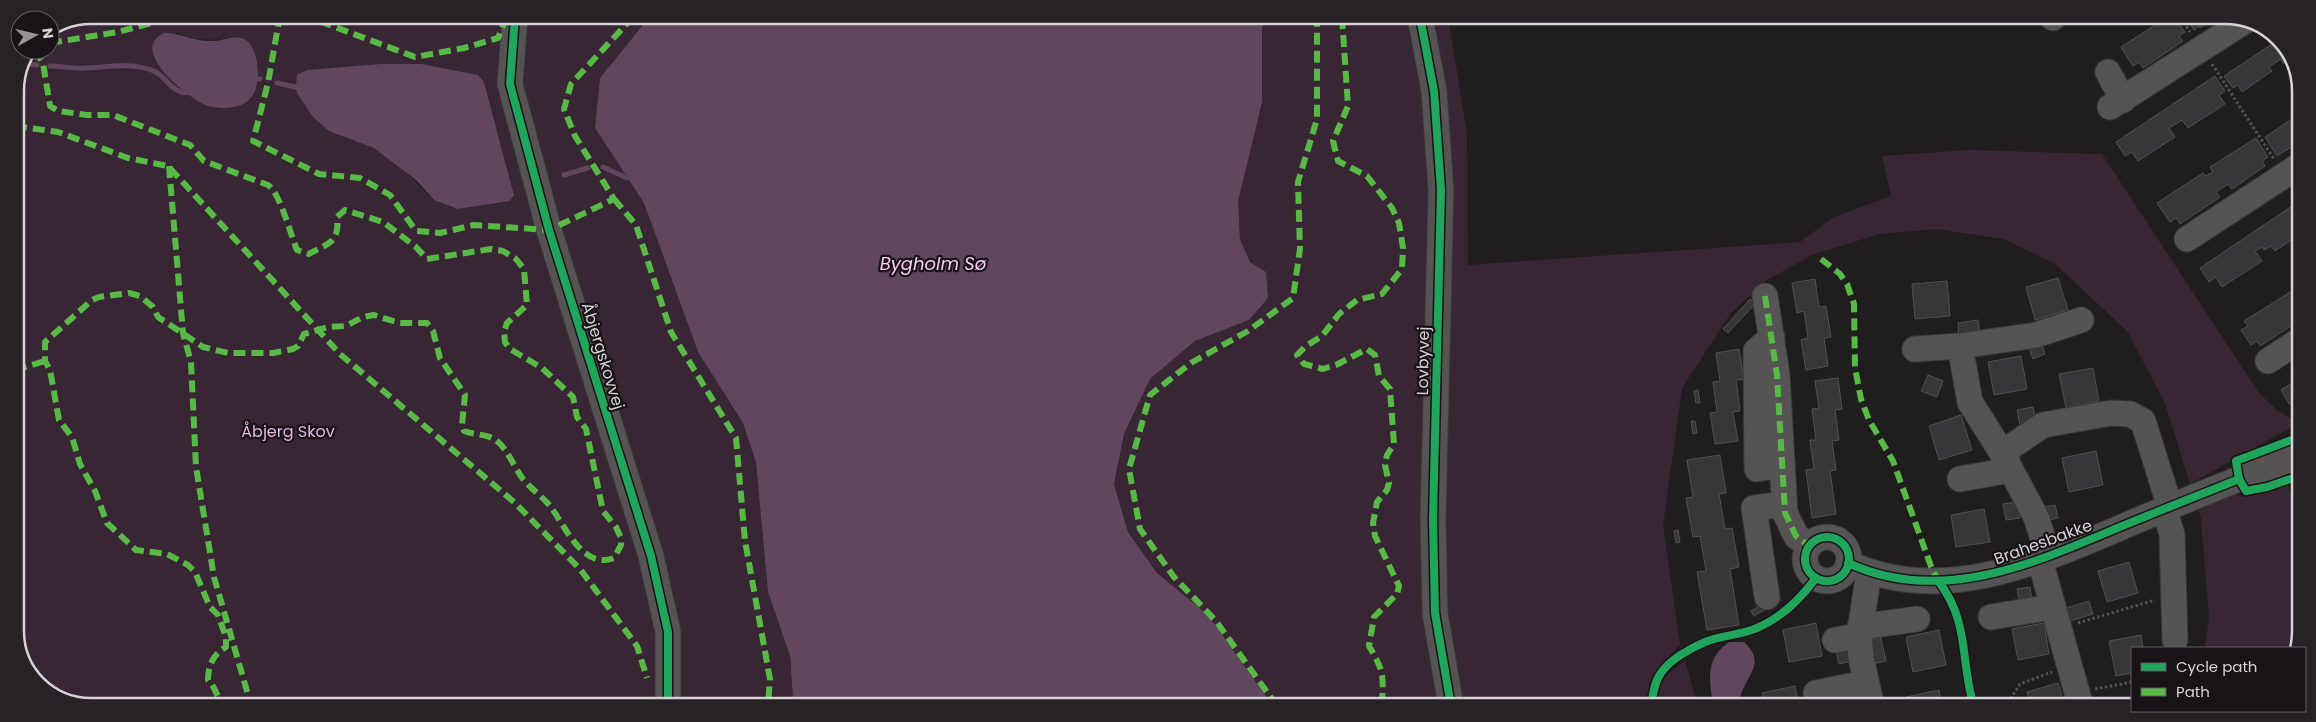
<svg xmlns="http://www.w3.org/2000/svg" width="2316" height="722" viewBox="0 0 2316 722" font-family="Poppins,sans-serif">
<rect width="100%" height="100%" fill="#201d1f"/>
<g fill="#382635" fill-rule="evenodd">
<path d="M 91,15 L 650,16 L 600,78 L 595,128 L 644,203 L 698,352 L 743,423 L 756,463 L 768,592 L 790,656 L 793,699 L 791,705 L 71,704 L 31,677 L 15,636 L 15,91 L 32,50 L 50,50 L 50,32 ZM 176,33 C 198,41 213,42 236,36 L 187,94 L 159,66 ZM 487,92 L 514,195 L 510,201 L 459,209 L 434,200 L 399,166 L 374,148 L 355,139 Z"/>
<path d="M 1262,16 L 1448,17 L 1467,133 L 1468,265 L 1800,242 L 1834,217 L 1891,196 L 1882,156 L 1970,150 L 2102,154 L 2259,393 L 2278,411 L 2299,423 L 2190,484 L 2165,403 L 2127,331 L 2054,263 L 2003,239 L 1937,229 L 1879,234 L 1812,255 L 1767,280 L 1731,313 L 1682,388 L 1663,526 L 1680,645 C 1662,664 1649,679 1646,706 L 1273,706 L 1207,614 L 1157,573 L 1128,532 L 1114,484 L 1124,434 L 1150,379 L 1195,341 L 1249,320 L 1266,272 L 1250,262 L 1240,239 L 1238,202 L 1262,102 Z"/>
<polygon points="2287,485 2299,517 2298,648 2205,648 2209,618 2201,519 2198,508 2231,494 2245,497"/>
<path d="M 1685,661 L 1698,706 L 1655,706 C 1658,681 1665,676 1685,661 Z"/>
</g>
<g fill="#61465d">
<polygon points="650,16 1262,16 1262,102 1238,202 1240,239 1250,262 1266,272 1268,298 1249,320 1195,341 1150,379 1124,434 1114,484 1128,532 1157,573 1207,614 1273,706 791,705 793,699 790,656 768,592 756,463 743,423 698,352 644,203 595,128 600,78"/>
<path d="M 164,33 C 181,33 195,42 212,41 C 223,41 236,33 246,40 C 260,50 262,87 250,99 C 243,106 235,107 225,108 C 219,108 209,107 203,104 C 185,94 128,50 164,33 Z"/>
<polygon points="381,64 421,64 478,75 484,82 514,195 510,201 458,209 434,200 417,181 374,148 329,131 313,117 297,93 296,86 297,75 307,70"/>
<path d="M 1729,642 L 1744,642 C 1771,667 1738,679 1740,706 L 1713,706 C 1710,679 1704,660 1729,642 Z"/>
</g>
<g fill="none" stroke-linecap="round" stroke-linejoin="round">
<g stroke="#61465d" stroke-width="5">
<polyline points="26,64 37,65"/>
<path d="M 50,66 C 62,66 74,69 85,68 C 109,67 131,62 154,71 C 167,76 172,97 193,92"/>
<polyline points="250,80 260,79"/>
<polyline points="277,83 301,88"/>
<polyline points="603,167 627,178"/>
<polyline points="564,175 588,168"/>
</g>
</g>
<g fill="#383638" stroke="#535052">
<polygon points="2166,18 2175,18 2185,32 2179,36 2183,41 2143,68 2139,62 2133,66 2121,47"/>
<polygon points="2186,18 2217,18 2200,28 2199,26 2194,30"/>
<polygon points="2278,40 2285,45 2291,59 2284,64 2281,59 2269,67 2272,71 2242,92 2238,85 2233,88 2224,76"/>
<polygon points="2215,76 2225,91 2219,95 2225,104 2188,128 2182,120 2169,128 2175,137 2138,161 2132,152 2125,156 2116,142"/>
<polygon points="2301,113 2301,141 2277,156 2265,137"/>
<polygon points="2256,138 2268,157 2262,161 2265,166 2232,189 2228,184 2216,192 2220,197 2180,224 2176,218 2170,222 2157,203 2203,173 2206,176 2213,172 2210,167"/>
<polygon points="2298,202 2300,206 2300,234 2275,251 2271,246 2264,250 2262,247 2255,251 2262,261 2222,287 2216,277 2209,282 2200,268"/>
<polygon points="2058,278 2068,310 2035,320 2026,287"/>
<polygon points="1815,279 1819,307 1826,306 1831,337 1824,338 1828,366 1806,370 1801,340 1808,338 1804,311 1797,313 1792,283"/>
<polygon points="1947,281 1950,316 1915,319 1912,284"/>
<polygon points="2300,286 2300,313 2294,317 2297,322 2260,346 2257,341 2251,345 2241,330 2248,326 2244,321"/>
<polygon points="1750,299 1755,304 1728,333 1723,329"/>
<polygon points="1978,320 1980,334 1959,337 1958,323"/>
<polygon points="2041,341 2045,354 2033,359 2028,346"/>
<polygon points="1739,349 1744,379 1736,380 1740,411 1733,412 1738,441 1715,444 1710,413 1717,412 1713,382 1720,381 1716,353"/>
<polygon points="2021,356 2027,389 1994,395 1988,362"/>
<polygon points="2093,368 2099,401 2066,408 2059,374"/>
<polygon points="1928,375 1943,381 1937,397 1921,391"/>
<polygon points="1838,378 1842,409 1835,410 1839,440 1832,441 1836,470 1830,471 1836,514 1812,518 1806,470 1814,469 1810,440 1816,440 1812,409 1819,408 1815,381"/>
<polygon points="2300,378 2299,405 2297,401 2290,405 2281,390"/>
<polygon points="1698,390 1700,403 1696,403 1694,391"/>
<polygon points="2033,407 2036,421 2020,425 2017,410"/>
<polygon points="1961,415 1972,450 1939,460 1929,426"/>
<polygon points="1691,421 1695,421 1697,433 1693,434"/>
<polygon points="2096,451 2103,485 2069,492 2062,458"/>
<polygon points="1720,455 1726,493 1719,494 1725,529 1732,528 1739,567 1730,569 1739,625 1707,630 1697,572 1706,571 1700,536 1693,537 1686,498 1693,497 1687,460"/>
<polygon points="2017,502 2020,518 2006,520 2003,504"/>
<polygon points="2055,505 2058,518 2044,521 2042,507"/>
<polygon points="1984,509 1990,542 1956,547 1951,515"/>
<polygon points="1678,530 1680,542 1676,543 1674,531"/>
<polygon points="2129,562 2138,593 2107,602 2098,571"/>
<polygon points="2030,587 2032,601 2019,602 2017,589"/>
<polygon points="1778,595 1781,600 1754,616 1751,611"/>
<polygon points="2089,601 2093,614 2067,622 2063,609"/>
<polygon points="1816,623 1822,656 1789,662 1783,630"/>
<polygon points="2044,623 2049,654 2018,660 2012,629"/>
<polygon points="1939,630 1946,665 1913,672 1906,637"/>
<polygon points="1880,634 1886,661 1873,664 1867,637"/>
<polygon points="2141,635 2143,648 2132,648 2132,673 2116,676 2109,641"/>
<polygon points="1849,648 1852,661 1839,664 1836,651"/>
<polygon points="2058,683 2065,707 2031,707 2027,692"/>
<polygon points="1795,686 1799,706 1764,706 1762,693"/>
<polygon points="1939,690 1942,707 1908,707 1906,697"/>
</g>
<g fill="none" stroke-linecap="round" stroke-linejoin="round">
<g stroke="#3a383a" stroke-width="27">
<g id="minor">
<polyline points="515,16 510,84 549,230 651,556 668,632 668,705"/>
<polyline points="1420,17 1434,91 1441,190 1433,520 1435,613 1451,706"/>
<polyline points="2053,18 2053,17"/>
<polyline points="2108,72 2123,100"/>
<polyline points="2110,107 2248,19"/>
<polyline points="2187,239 2300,165"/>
<polyline points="1765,296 1777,375 1785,513 1796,536 1809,546"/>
<polyline points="1772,337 1756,351 1757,469 1782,465"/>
<polyline points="1915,349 1960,346"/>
<polyline points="2268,361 2300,340"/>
<polyline points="2002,453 2043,425 2111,413 2130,414 2143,421 2170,507"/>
<polyline points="1960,479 2011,470"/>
<polyline points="2164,509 2172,534 2175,640"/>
<circle cx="1827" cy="559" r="22"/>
<polyline points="2049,557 2036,517 2002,453 1970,402 1960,346 2036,335 2081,320"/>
<polyline points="2040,560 2081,707"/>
<path d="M 1848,563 C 1949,610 2054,555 2148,516 C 2198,495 2248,475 2299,456"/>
<polyline points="1869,573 1859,636 1861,658 1872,707"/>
<polyline points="1767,597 1754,508 1784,504"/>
<polyline points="1991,617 2052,607"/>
<polyline points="1860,627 1917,619"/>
<polyline points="1835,640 1859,636"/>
<polyline points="1816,693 1865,683"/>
</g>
</g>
<g stroke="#535153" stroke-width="3" stroke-dasharray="2.5 2.5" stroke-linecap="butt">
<polyline points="2181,18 2190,32"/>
<polyline points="2212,64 2274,159"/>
<polyline points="2296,191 2300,198"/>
<polyline points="2078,623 2155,600"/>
<polyline points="637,646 641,647 640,654"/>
<polyline points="2095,689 2132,682"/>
<polyline points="2005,707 2020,684 2052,672"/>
</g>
<use href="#minor" stroke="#565355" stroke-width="25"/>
<g stroke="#58b947" stroke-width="6" stroke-dasharray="12 6" stroke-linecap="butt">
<polyline points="280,15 268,83 253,141 319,174 360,178 390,195 416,231 440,233 474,225 549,230 614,199 575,136 564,109 571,84 634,16"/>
<polyline points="303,15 415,57 464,48 498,38 505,20"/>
<path d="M 1342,17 L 1348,106 L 1333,141 L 1338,161 L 1367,176 L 1392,208 L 1399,223 L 1403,248 L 1402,269 L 1382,294 L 1357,300 L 1339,314 L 1322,336 L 1306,346 L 1297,355 L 1304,364 L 1323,369 L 1336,365 L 1367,349 L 1375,355 L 1379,376 L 1390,389 L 1394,444 L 1387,455 L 1385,465 L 1389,483 L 1387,490 L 1377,502 L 1373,523 L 1375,536 L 1399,586 L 1397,594 L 1374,617 L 1369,646 C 1385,673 1383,675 1382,706"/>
<polyline points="511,24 536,16"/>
<polyline points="50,43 118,32 181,15"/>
<path d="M 35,50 L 43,63 L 50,106 L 58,111 L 87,115 L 113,115 L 190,145 L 204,161 L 268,185 C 280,193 290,233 297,250 L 309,254 C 328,243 340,243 337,217 L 345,210 L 383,222 L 416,247 L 427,259 L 491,249 L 503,251 L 516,259 L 524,269 L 527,305 L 507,323 L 504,332 L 505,342 L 510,349 L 542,368 L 573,397 L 577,417 L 586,429 L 603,511 L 616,527 L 621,538 L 621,545 L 614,558 C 582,570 565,525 550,506 C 542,496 531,489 523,479 C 514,467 508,450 497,441 C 489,434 474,435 464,431 L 462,425 L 465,395 L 440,358 L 433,331 L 427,323 L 400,323 L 374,315 L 363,317 L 346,326 L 328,327 L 304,334 L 298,346 L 293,349 L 273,353 L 228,353 L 203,347 L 158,317 L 153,307 L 140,296 L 129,293 L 99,297 L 92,300 L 45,342 L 45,361 L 50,370 L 59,420 L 72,437 L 80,464 L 95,491 L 107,523 L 136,550 L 167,554 L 188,565 L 195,572 L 210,607 L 218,615 L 226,637 L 226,647 C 213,654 208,666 208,680 C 216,687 216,698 225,705"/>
<polyline points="15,126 58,132 128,158 168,166 340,354 514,502 580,569 637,646 647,678"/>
<polyline points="169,166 183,333 191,362 196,467 214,577 251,705"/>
<polyline points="614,199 636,225 671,332 736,438 745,541 770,679 768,705"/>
<polyline points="1821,259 1840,274 1847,284 1854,304 1855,368 1861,399 1869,420 1893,461 1932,569 1939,582"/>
<polyline points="1765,296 1777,375 1785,513 1796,536 1809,546"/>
<polyline points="15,370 45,361"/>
<polyline points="2292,478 2299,500"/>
<polyline points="1277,706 1216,621 1174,577 1140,529 1129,469 1150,395 1191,363 1248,331 1293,298 1300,249 1298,182 1317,119 1317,17"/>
</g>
<g stroke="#181317" stroke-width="11">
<g id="cycleway">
<polyline points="515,16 510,84 549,230 651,556 668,632 668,705"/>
<polyline points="1420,17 1434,91 1441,190 1433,520 1435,613 1451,706"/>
<polyline points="2299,476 2267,487 2246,491 2239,479 2236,461 2299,437"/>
<circle cx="1827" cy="559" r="22"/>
<path d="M 1848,563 C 1939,605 2030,565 2115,529 C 2156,512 2197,496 2239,479"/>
<path d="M 1939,582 C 1970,623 1960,661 1974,707"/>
<path d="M 1651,706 C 1653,695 1654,682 1661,673 C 1669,660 1691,648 1705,642 C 1722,635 1741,635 1757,628 C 1781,618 1801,598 1816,578"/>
</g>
</g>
<use href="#cycleway" stroke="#20a55d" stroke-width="8"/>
</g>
<g text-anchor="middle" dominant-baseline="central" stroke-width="4.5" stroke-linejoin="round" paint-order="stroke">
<g font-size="16" fill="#d6d2d5" stroke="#181317">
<text transform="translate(603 356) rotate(73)">Åbjergskovvej</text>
<text transform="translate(1423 361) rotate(-89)">Lovbyvej</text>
<text transform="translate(2043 542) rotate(-20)">Brahesbakke</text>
</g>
<g font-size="16" fill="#e7b3df" stroke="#181317">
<text x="288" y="431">Åbjerg Skov</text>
</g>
<g font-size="18" font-style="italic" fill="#fecaf6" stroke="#181317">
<text x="933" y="263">Bygholm Sø</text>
</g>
</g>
<path d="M0 0H2316V722H0ZM91 24H2225A67 67 0 0 1 2292 91V631A67 67 0 0 1 2225 698H91A67 67 0 0 1 24 631V91A67 67 0 0 1 91 24Z" fill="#272226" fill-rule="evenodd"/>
<path fill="none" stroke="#d6d2d5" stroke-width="2.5" d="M91 24H2225A67 67 0 0 1 2292 91V631A67 67 0 0 1 2225 698H91A67 67 0 0 1 24 631V91A67 67 0 0 1 91 24Z"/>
<rect x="2131" y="647" width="175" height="65" fill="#181317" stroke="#645f63"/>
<rect x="2141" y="663" width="25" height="8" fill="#20a55d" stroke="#645f63"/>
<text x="2176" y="672" font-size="15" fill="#d6d2d5">Cycle path</text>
<rect x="2141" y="688" width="25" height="8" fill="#58b947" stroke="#645f63"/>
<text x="2176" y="697" font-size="15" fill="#d6d2d5">Path</text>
<g transform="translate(35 35) rotate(82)"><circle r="24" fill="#181317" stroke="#645f63"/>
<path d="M0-4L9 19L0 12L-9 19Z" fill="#969395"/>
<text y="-8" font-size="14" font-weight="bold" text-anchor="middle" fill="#d6d2d5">N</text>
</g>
</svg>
